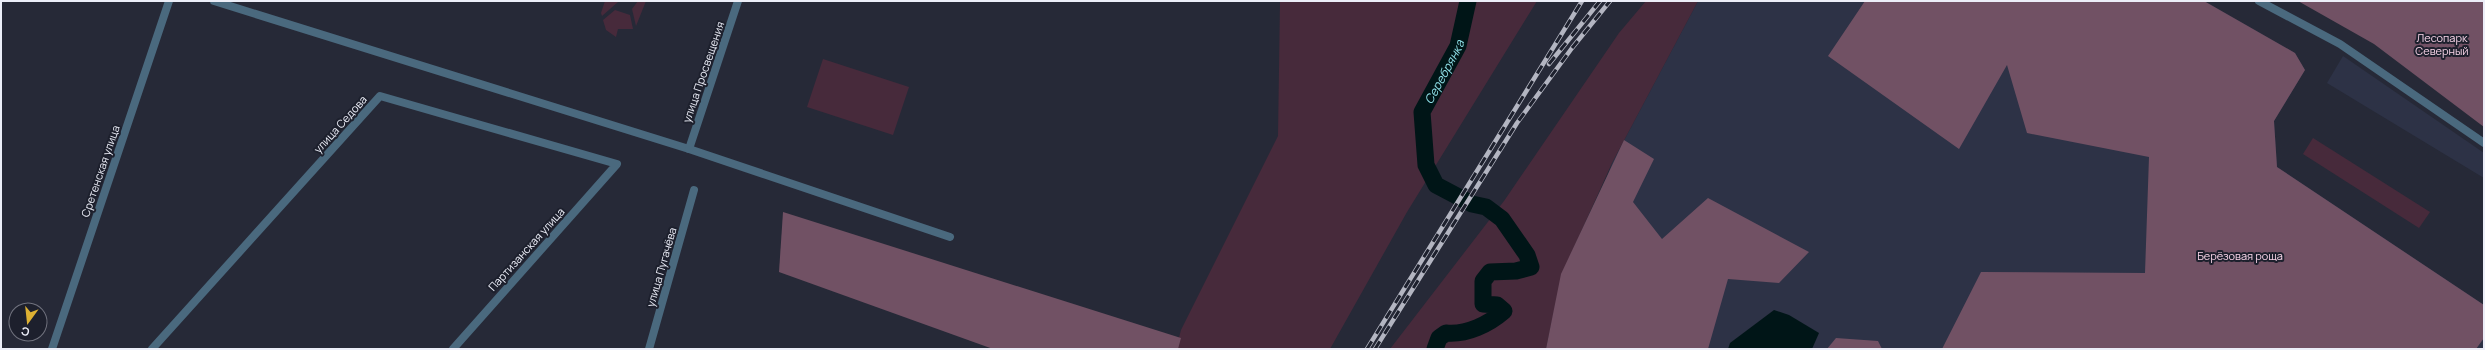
<svg xmlns="http://www.w3.org/2000/svg" width="2485" height="350" viewBox="0 0 2485 350" font-family="Manrope,sans-serif">
<rect width="100%" height="100%" fill="#262937"/>
<g fill="#2d3246">
<polygon points="1698,1 2204,1 2295,53 2305,70 2274,121 2277,167 2484,305 2484,349 1546,349 1612,163"/>
<polygon points="2343,56 2484,153 2484,178 2327,83"/>
</g>
<g fill="#472a3b">
<polygon points="605,1 618,2 602,16 601,13"/>
<polygon points="638,1 646,1 636,26 632,9"/>
<polygon points="1280,1 1537,1 1407,212 1330,349 1176,349 1181,330 1278,136"/>
<polygon points="1646,1 1698,1 1612,163 1562,274 1546,349 1390,349 1504,201 1619,33"/>
<polygon points="615,10 630,15 633,29 618,29 616,37 606,30 603,20"/>
<polygon points="823,59 909,87 893,135 807,107"/>
<polygon points="2313,138 2430,212 2419,228 2303,154"/>
</g>
<g fill="#715164">
<polygon points="1865,1 2204,1 2295,53 2305,70 2274,121 2277,167 2484,305 2484,338 2476,349 1942,349 1981,272 2145,273 2149,157 2027,133 2007,65 1959,149 1828,56"/>
<polygon points="2298,1 2484,1 2484,127 2374,44"/>
<polygon points="1624,140 1654,159 1633,202 1662,239 1708,198 1809,252 1779,283 1728,279 1708,349 1546,349 1561,274"/>
<polygon points="783,212 1181,338 1178,349 993,349 779,272"/>
<polygon points="1836,338 1878,341 1882,349 1827,349"/>
</g>
<polygon fill="#001517" points="1774,310 1789,315 1819,333 1812,349 1728,349 1730,343"/>
<g fill="none" stroke-linecap="round" stroke-linejoin="round">
<path stroke="#001517" stroke-width="17" id="s1" d="M 1435,349 L 1439,338 L 1446,333 C 1467,335 1489,324 1504,311 L 1497,305 L 1483,304 L 1483,281 L 1490,272 L 1516,271 L 1531,267 L 1527,255 L 1502,219 L 1486,207 L 1472,204 L 1436,185 L 1426,165 L 1422,112 L 1458,46 L 1468,1"/>
<g stroke="#4a697e" stroke-width="8">
<polyline points="214,1 689,149 950,237"/>
<polyline points="2259,1 2340,44 2484,143"/>
<polyline points="689,149 738,1"/>
<polyline points="52,349 169,1"/>
<polyline points="152,349 380,96 617,164 453,349"/>
<polyline points="649,349 694,190"/>
</g>
<g stroke="#b3b5c1" stroke-width="4.5">
<g id="rail">
<polyline points="1549,64 1600,1"/>
<polyline points="1367,349 1582,1"/>
<polyline points="1375,349 1517,123 1572,48 1610,1"/>
</g>
</g>
<use href="#rail" stroke="#1d202d" stroke-width="3" stroke-dasharray="9" stroke-linecap="butt"/>
</g>
<g text-anchor="middle" dominant-baseline="central" stroke-width="4" stroke-linejoin="round" paint-order="stroke">
<g font-size="11" fill="#fad6ea" stroke="#1d202d">
<text x="2442" y="37">Лесопарк<tspan x="2442" dy="13">Северный</tspan></text>
<text x="2240" y="255">Берёзовая роща</text>
</g>
<g font-size="11" fill="#eceef8" stroke="#1d202d">
<text transform="translate(703 72) rotate(-71)">улица Просвещения</text>
<text transform="translate(340 124) rotate(-48)">улица Седова</text>
<text transform="translate(100 171) rotate(-71)">Сретенская улица</text>
<text transform="translate(526 249) rotate(-48)">Партизанская улица</text>
<text transform="translate(661 267) rotate(-74)">улица Пугачёва</text>
</g>
<g font-size="12" font-style="italic" fill="#90e2ea" stroke="#1d202d">
<text stroke="none"><textPath href="#s1" startOffset="436">Серебрянка</textPath></text>
</g>
</g>
<rect width="2485" height="350" fill="none" stroke="#eceef8" stroke-width="4"/>
<g transform="translate(28 322) rotate(195)"><circle r="19" fill="#1d202d" stroke="#70727e"/>
<path d="M0-3L7 15L0 10L-7 15Z" fill="#ddb133"/>
<text y="-6" font-size="11" font-weight="bold" text-anchor="middle" fill="#eceef8">С</text>
</g>
</svg>
